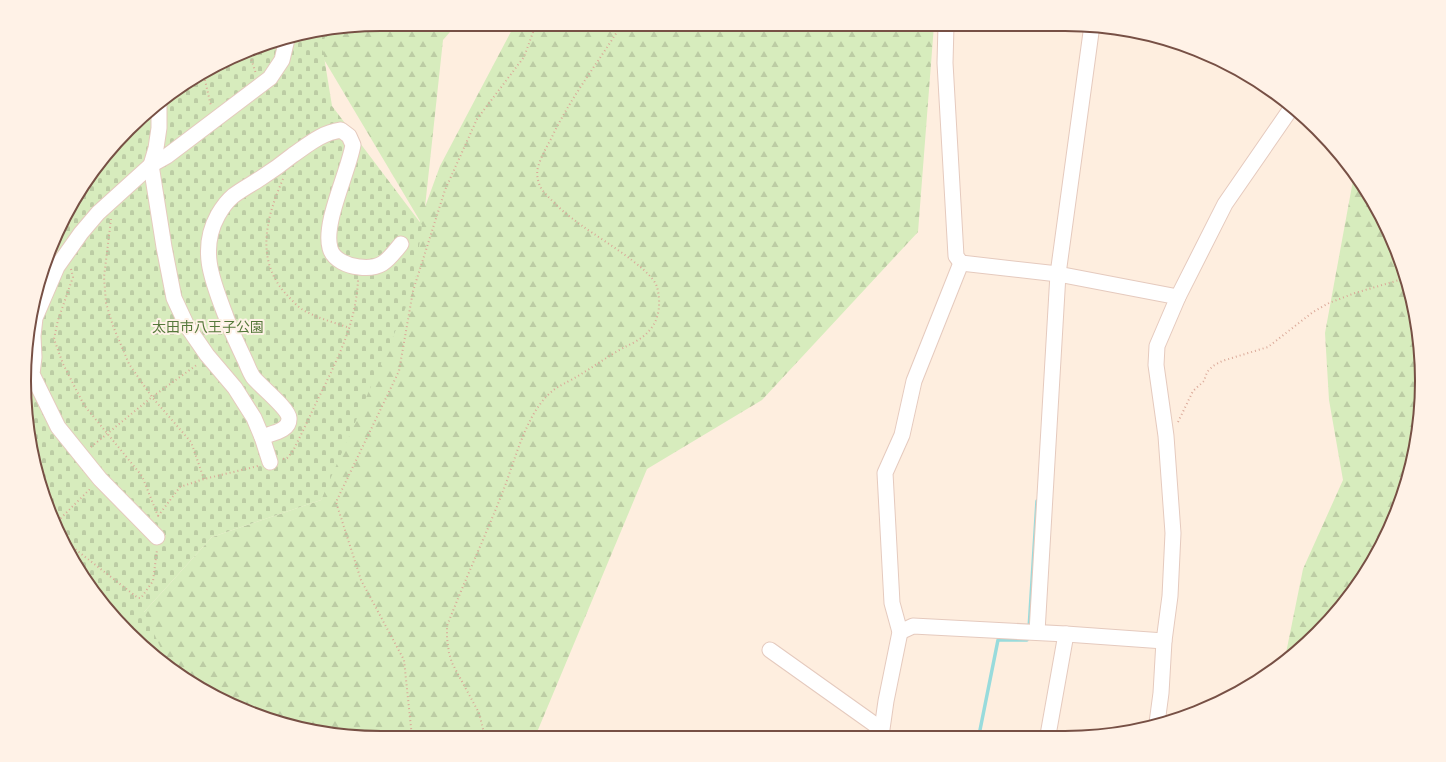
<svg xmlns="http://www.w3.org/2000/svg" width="1446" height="762" viewBox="0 0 1446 762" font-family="Cabin,'Noto Sans JP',sans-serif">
<defs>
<pattern id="forest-firs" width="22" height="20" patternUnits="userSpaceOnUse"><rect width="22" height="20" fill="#d7ecbd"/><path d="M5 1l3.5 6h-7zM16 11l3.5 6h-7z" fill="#bccca4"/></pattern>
<pattern id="cemetery-stones" width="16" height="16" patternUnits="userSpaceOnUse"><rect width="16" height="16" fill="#d7ecbd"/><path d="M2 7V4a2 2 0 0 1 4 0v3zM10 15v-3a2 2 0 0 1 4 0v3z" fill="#bccca4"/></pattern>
</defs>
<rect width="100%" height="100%" fill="#feeedf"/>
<g fill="url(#forest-firs)">
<polygon points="381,24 457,24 443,40 425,207 440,166 515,24 934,25 918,232 762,400 647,469 535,737 358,737 289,726 223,701 164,664 113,617 76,558 144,612 212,537 321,500 420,221 310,36"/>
<polygon points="1354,175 1374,203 1403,266 1419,335 1421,405 1410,474 1385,539 1334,616 1284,663 1303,569 1343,480 1329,400 1325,333"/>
</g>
<polygon fill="url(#cemetery-stones)" points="327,33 322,44 332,106 422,225 413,291 321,500 212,537 144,612 170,668 164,664 113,617 51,518 25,405 36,289 84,183 163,98 266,43"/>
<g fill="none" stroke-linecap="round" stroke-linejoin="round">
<g stroke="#98dbdc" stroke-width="3.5">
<polyline points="1029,629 1037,501"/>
<polyline points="979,735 998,640 1027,640 1028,635"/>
</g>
<g stroke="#e5cabe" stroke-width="17">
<g id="minor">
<polyline points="946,25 945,63 956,256 961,263 1058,274 1178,297"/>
<polyline points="159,103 159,128 156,148 151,165 164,247 174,298 187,326 207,355 235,388 254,418 262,437 270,462"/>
<path d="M 262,437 C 272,433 290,431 289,418 C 288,408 261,387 253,377 C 249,371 247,364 244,358 C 237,343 230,329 225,314 C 212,280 199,249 218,215 C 222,208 227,201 233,196 C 242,189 252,184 261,178 C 272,171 283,163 293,155 C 309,144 321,133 341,130 L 349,136 L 353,145 C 348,173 323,223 330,248 C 333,260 348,266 359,267 C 382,270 388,260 401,244"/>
<polyline points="157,537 100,479 58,427 32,374 34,357 33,336 35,318 57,267 81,233 98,213 151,165 167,156 270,78 282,60 287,39"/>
<polyline points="900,632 913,626 1066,634 1164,641"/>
<polyline points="1037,632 1058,274 1092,25"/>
<polyline points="770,650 881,729"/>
<polyline points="1157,723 1161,693 1164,641 1170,596 1173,533 1166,436 1156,365 1157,346 1178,297 1225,204 1292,107"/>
<polyline points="1048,735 1066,634"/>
<polyline points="881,736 886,701 900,632 892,603 885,473 902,435 914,381 961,263"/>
</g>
</g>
<g stroke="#daa898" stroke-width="2" stroke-dasharray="1 3" stroke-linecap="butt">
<polyline points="249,52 256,74"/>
<polyline points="204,76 211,106"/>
<path d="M 283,179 C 266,218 255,260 286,294 C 292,300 299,309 307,312 C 320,319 336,323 350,328"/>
<polyline points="111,219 104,277 106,303 113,326 129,364 152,397 191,442 204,479"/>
<polyline points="71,269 73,277 58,320 54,339 63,364 84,405 142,476 158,516 158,519"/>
<polyline points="1178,422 1193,391 1204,381 1207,372 1213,366 1222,361 1268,347 1313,312 1329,303 1355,293 1406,278"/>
<polyline points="91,447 152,397 198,364"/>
<path d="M 283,459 L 287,458 L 293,451 C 301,435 309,418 317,401 C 336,362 356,325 358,280"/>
<polyline points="158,516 180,487 204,479 258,466"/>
<polyline points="55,524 90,489"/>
<polyline points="66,542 138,598 141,598 153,581 157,550"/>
<polyline points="412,737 404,660 361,580 336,502 399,371 413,291 445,190 477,119 524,57 536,24"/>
<path d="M 485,737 L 479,713 L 452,663 L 449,653 L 447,638 L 447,626 C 465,579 487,533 505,486 C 515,459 526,417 547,396 C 556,387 560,386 571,380 C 589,370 605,358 623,348 C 631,344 642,339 648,332 C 660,320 661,302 657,287 C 651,267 591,234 573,219 C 562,211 552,201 542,190 C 538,183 536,175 538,167 C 541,157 546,148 551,139 C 570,98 598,63 622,24"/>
</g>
<use href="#minor" stroke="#fff" stroke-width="15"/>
</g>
<g text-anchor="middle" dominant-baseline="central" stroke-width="4" stroke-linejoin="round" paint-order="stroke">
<g font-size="14" fill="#55783a" stroke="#fff2e7">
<text x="208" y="327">太田市八王子公園</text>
</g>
</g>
<path d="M0 0H1446V762H0ZM381 31H1065A350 350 0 0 1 1415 381V381A350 350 0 0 1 1065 731H381A350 350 0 0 1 31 381V381A350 350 0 0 1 381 31Z" fill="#fff2e7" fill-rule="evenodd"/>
<path fill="none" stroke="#775045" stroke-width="2" d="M381 31H1065A350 350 0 0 1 1415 381V381A350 350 0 0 1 1065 731H381A350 350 0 0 1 31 381V381A350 350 0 0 1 381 31Z"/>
</svg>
